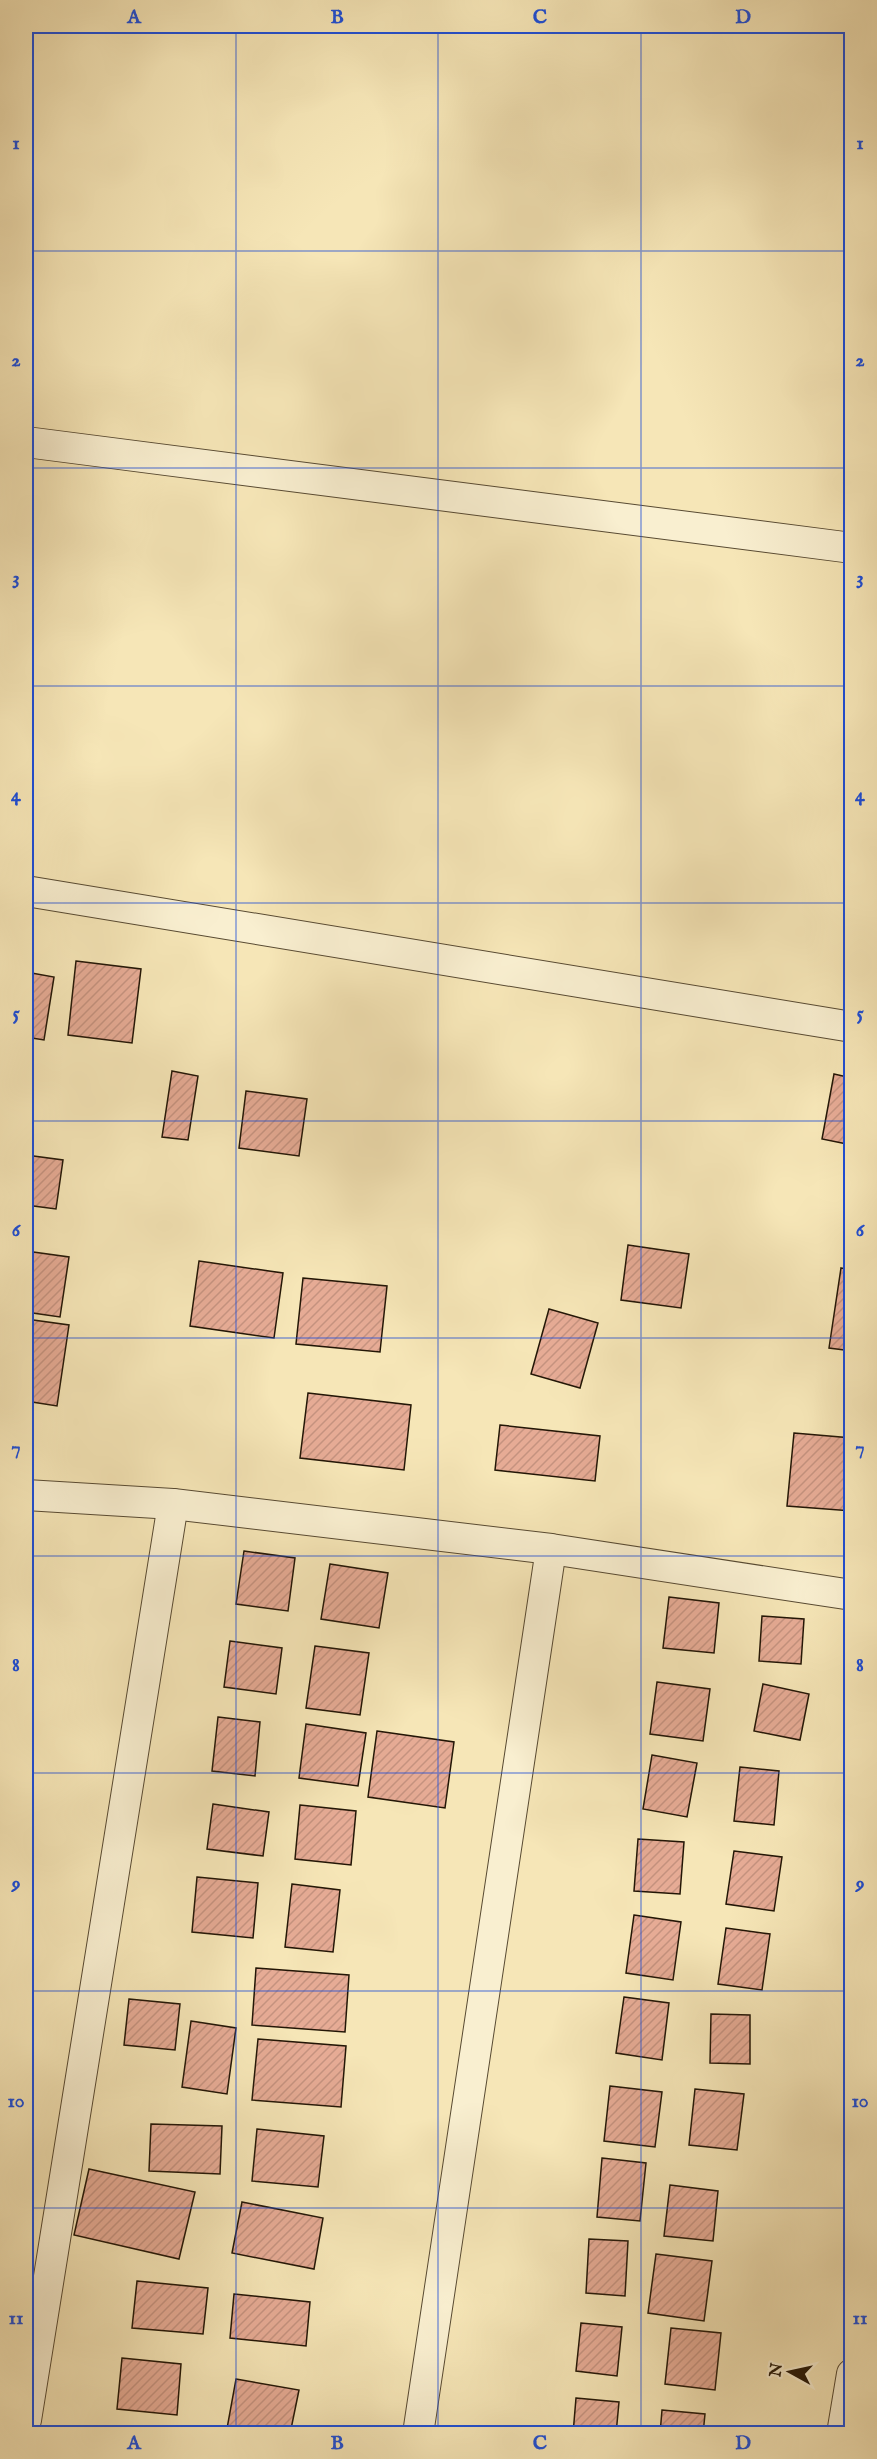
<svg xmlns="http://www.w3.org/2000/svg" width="877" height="2459" viewBox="0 0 877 2459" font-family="'IM FELL English',serif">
<defs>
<pattern id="building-hatch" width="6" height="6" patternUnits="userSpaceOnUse" patternTransform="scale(1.5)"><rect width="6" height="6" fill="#e6ab95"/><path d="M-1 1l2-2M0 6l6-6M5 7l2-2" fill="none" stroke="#c5927f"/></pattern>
</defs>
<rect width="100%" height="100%" fill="#f6e6b7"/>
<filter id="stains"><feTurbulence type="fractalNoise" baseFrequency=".00333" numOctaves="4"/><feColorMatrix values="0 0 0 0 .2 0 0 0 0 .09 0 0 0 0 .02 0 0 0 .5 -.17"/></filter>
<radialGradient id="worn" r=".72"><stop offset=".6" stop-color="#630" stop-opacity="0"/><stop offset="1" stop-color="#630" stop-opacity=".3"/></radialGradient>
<g fill="url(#building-hatch)" stroke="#231606" stroke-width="1.5">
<polygon points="76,961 141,969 132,1043 68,1035"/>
<polygon points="26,972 54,977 44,1040 26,1037"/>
<polygon points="172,1071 198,1076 188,1140 162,1137"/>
<polygon points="834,1074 852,1078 852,1145 822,1139"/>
<polygon points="246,1091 307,1099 299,1156 239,1148"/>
<polygon points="26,1155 63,1160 56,1209 26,1205"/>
<polygon points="852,1203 852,1246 846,1245"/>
<polygon points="628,1245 689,1254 681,1308 621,1300"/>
<polygon points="26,1251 69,1257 60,1317 26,1312"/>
<polygon points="199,1261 283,1273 274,1338 190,1326"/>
<polygon points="841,1268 852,1270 852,1351 829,1348"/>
<polygon points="303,1278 387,1286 380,1352 296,1344"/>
<polygon points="549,1309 598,1323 580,1388 531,1374"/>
<polygon points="26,1319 69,1325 57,1406 26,1401"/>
<polygon points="308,1393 411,1405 404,1470 300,1458"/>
<polygon points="500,1425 600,1436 595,1481 495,1470"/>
<polygon points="794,1433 852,1438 852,1511 787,1506"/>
<polygon points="244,1551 295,1558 288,1611 236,1604"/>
<polygon points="330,1564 388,1573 379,1628 321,1619"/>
<polygon points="669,1597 719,1603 714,1653 663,1648"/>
<polygon points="762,1616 804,1619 801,1664 759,1661"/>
<polygon points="230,1641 282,1648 276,1694 224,1687"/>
<polygon points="315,1646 369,1653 360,1715 306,1708"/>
<polygon points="657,1682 710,1689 703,1741 650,1734"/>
<polygon points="763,1684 809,1694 800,1740 754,1731"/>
<polygon points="218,1717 260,1722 255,1776 212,1771"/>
<polygon points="306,1724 366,1733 358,1786 299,1778"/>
<polygon points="377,1731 454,1742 445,1808 368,1797"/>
<polygon points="652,1755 697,1763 687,1817 643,1809"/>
<polygon points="740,1767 779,1771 774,1825 734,1821"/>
<polygon points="213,1804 269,1812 263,1856 207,1849"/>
<polygon points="300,1805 356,1811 351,1865 295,1859"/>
<polygon points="638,1839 684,1842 680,1894 634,1891"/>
<polygon points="734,1851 782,1857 774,1911 726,1904"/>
<polygon points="197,1877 258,1883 253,1938 192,1932"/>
<polygon points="292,1884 340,1890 333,1952 285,1947"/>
<polygon points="634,1915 681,1922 673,1980 626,1973"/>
<polygon points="726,1928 770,1934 762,1990 718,1984"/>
<polygon points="256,1968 349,1975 345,2032 252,2025"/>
<polygon points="624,1997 669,2003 662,2060 616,2053"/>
<polygon points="129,1999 180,2004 175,2050 124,2045"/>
<polygon points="711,2014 750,2015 750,2064 710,2063"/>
<polygon points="191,2021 236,2028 227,2094 182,2087"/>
<polygon points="258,2039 346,2046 341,2107 252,2100"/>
<polygon points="610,2086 662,2092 655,2147 604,2141"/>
<polygon points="695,2089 744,2094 737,2150 689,2145"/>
<polygon points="151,2124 222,2126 220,2174 149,2171"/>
<polygon points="257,2129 324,2136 318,2187 252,2181"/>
<polygon points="602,2158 646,2163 640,2221 597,2217"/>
<polygon points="89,2169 195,2192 179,2259 74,2235"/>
<polygon points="670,2185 718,2191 713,2241 664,2236"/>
<polygon points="242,2202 323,2218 314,2269 232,2253"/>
<polygon points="589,2239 628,2241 625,2296 586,2293"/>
<polygon points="656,2254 712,2261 704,2321 648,2313"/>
<polygon points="137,2281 208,2288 203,2334 132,2328"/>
<polygon points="234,2294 310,2302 306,2346 230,2338"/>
<polygon points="581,2323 622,2327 617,2376 576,2371"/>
<polygon points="671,2328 721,2333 715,2390 665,2384"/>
<polygon points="122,2358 181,2364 177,2415 117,2409"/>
<polygon points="236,2379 299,2390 290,2434 226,2434"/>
<polygon points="576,2398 619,2402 616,2434 573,2434"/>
<polygon points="662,2410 705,2414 703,2434 660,2434"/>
</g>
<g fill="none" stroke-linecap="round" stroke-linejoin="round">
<g stroke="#584a32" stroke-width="32">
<g id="street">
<polyline points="26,442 852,548"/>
<polyline points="26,891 852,1027"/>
<polyline points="26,1495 173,1504 551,1549 852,1595"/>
<polyline points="26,2420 173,1504"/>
<polyline points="418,2434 551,1549"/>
<polyline points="842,2434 852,2374"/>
</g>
</g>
<use href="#street" stroke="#f9efd0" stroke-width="30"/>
</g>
<path fill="none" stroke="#1d4ed8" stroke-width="1.5" stroke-opacity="0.55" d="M 236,26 L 236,2434M 438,26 L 438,2434M 641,26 L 641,2434M 26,251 L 852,251M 26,468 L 852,468M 26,686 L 852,686M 26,903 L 852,903M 26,1121 L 852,1121M 26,1338 L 852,1338M 26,1556 L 852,1556M 26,1773 L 852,1773M 26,1991 L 852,1991M 26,2208 L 852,2208"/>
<rect width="877" height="2459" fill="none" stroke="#f6e6b7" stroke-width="66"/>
<g transform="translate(790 2372) rotate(278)" stroke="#f9efd0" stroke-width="4.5" paint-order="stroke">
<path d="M0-4.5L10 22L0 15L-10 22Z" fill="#231606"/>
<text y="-9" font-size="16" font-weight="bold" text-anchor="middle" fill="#231606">N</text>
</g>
<rect x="33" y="33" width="811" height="2393" fill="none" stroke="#1d4ed8" stroke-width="2"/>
<g font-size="20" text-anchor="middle" font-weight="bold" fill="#1d4ed8">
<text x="134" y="23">A</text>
<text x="337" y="23">B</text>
<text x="540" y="23">C</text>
<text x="743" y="23">D</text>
<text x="16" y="149">1</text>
<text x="860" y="149">1</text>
<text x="16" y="366">2</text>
<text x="860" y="366">2</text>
<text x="16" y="584">3</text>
<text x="860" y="584">3</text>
<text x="16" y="801">4</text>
<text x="860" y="801">4</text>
<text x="16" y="1019">5</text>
<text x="860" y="1019">5</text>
<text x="16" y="1236">6</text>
<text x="860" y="1236">6</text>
<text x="16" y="1454">7</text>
<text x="860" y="1454">7</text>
<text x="16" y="1671">8</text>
<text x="860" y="1671">8</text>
<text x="16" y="1889">9</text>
<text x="860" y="1889">9</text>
<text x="16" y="2107">10</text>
<text x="860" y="2107">10</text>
<text x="16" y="2324">11</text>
<text x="860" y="2324">11</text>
<text x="134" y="2449">A</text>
<text x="337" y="2449">B</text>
<text x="540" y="2449">C</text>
<text x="743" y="2449">D</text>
</g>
<rect width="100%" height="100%" filter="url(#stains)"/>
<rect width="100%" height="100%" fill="url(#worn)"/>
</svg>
